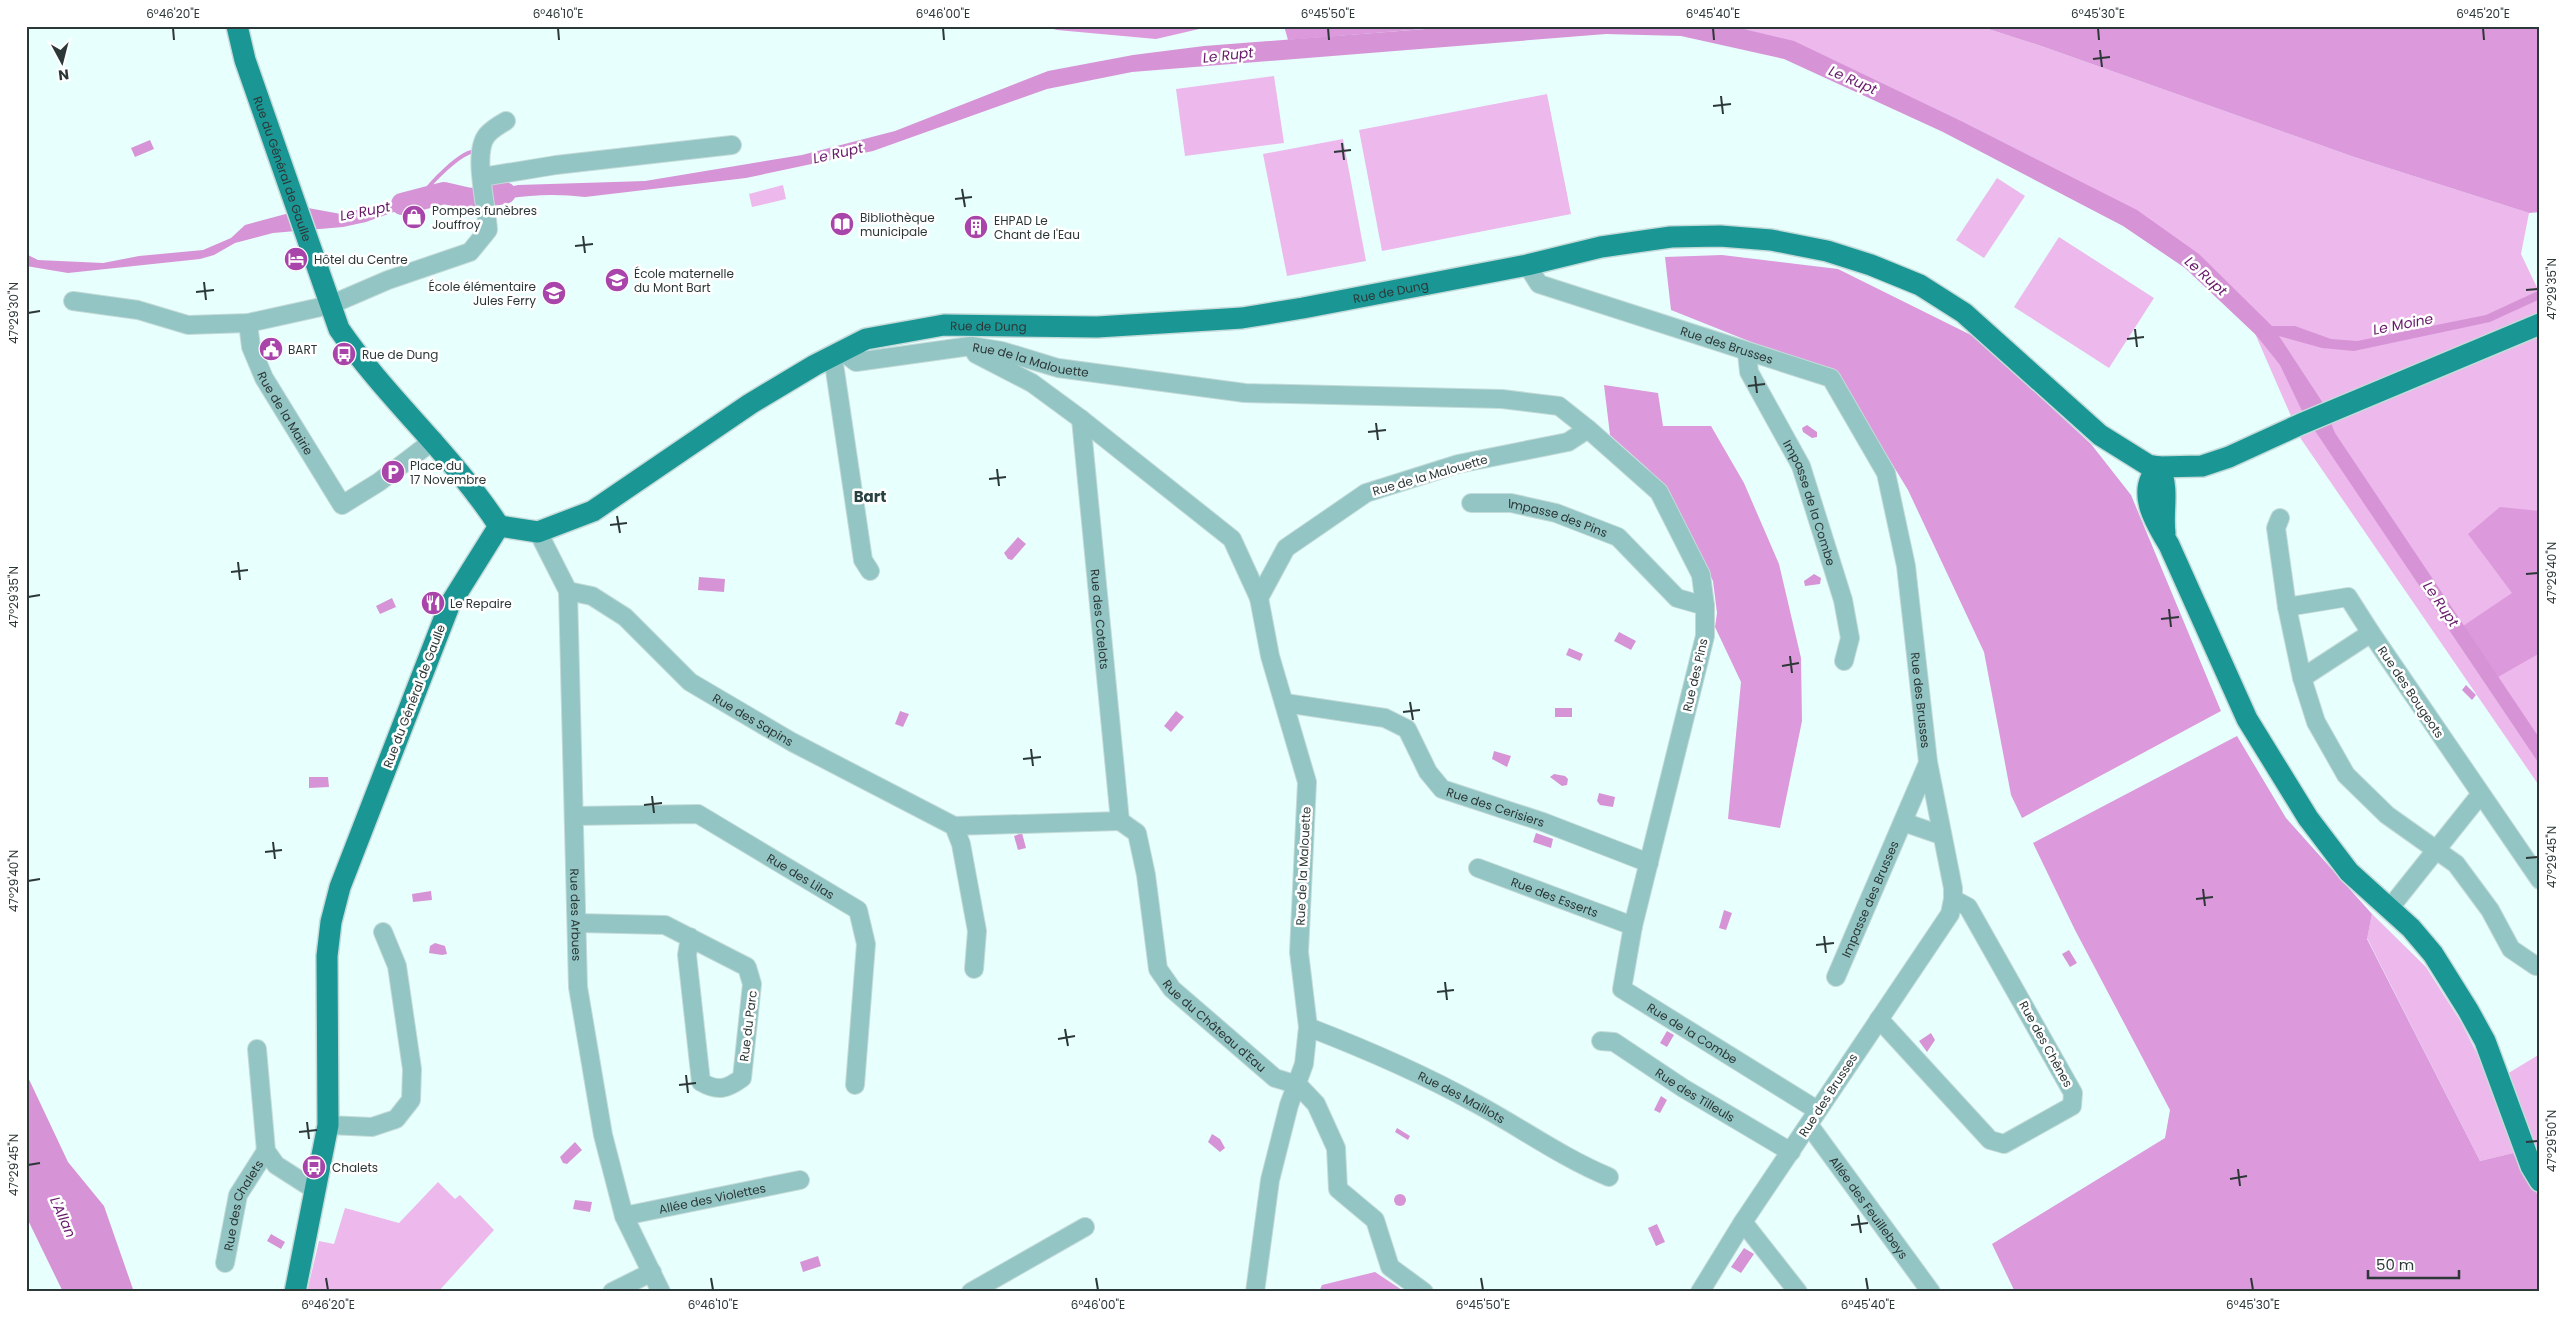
<svg xmlns="http://www.w3.org/2000/svg" width="2566" height="1318" viewBox="0 0 2566 1318" font-family="Poppins,sans-serif">
<rect width="100%" height="100%" fill="#e7fffd"/>
<g fill="#edb8ec">
<polygon points="1706,26 1979,26 2044,47 2354,157 2529,213 2521,254 2540,294 2540,787 2301,439 2250,322 2132,217 1808,55"/>
<polygon points="1274,76 1284,143 1185,156 1176,89"/>
<polygon points="1547,94 1571,214 1382,251 1359,130"/>
<polygon points="1343,139 1366,261 1287,276 1263,154"/>
<polygon points="1997,178 2025,196 1984,258 1956,240"/>
<polygon points="783,185 786,199 752,207 749,194"/>
<polygon points="2059,237 2154,298 2109,368 2014,307"/>
<polygon points="2372,914 2426,967 2461,1022 2492,1083 2540,1054 2540,1199 2513,1153 2480,1161 2367,938"/>
<polygon points="438,1182 455,1199 460,1195 494,1230 438,1292 307,1292 319,1241 334,1244 345,1208 399,1223"/>
</g>
<g fill="#dc99dc">
<polygon points="1043,26 1212,26 1156,39 1057,30"/>
<polygon points="1284,26 1461,26 1288,40"/>
<polygon points="1979,26 2540,26 2540,212 2529,213 2354,157 2044,47"/>
<polygon points="1722,255 1838,269 1975,337 2091,444 2131,495 2221,711 2022,818 2011,795 1984,652 1908,490 1839,377 1671,310 1665,257"/>
<polygon points="1604,385 1658,393 1663,426 1711,426 1744,483 1779,564 1801,658 1802,721 1780,828 1728,819 1741,682 1715,627 1717,613 1713,581 1679,512 1647,468 1610,435"/>
<polygon points="2500,507 2540,511 2540,653 2498,677 2463,626 2512,593 2468,534"/>
<polygon points="2237,736 2286,818 2372,914 2367,939 2480,1161 2513,1153 2540,1199 2540,1292 2015,1292 1992,1244 2165,1138 2170,1110 2075,930 2033,843"/>
<polygon points="1375,1272 1405,1292 1319,1292 1322,1285"/>
</g>
<g fill="#d694d6">
<path d="M 1464,26 L 1731,26 L 1794,41 L 1961,121 L 2137,210 L 2199,254 L 2272,326 L 2295,326 L 2331,339 L 2357,341 L 2486,315 L 2540,290 L 2540,299 L 2490,322 L 2354,351 L 2322,348 L 2279,336 L 2323,403 L 2335,433 L 2540,739 L 2540,765 L 2303,413 L 2280,365 L 2256,335 L 2185,268 L 2123,226 L 1943,132 L 1784,59 L 1681,36 L 1606,34 L 1132,72 L 1047,89 L 873,151 L 746,178 L 585,197 C 553,193 521,195 489,202 L 491,191 L 518,185 L 645,181 L 802,155 L 895,131 L 1048,71 L 1133,55 L 1204,46 Z"/>
<polygon points="150,140 154,149 135,157 131,148"/>
<polygon points="430,190 434,202 413,205 366,222 343,227 273,233 235,243 214,255 200,259 68,273 26,266 26,254 38,260 103,263 139,256 203,250 231,238 245,225 308,208 341,214 393,201"/>
<polygon points="1807,425 1817,432 1817,437 1812,438 1803,432 1802,428"/>
<polygon points="1018,537 1026,544 1012,560 1008,559 1004,553"/>
<polygon points="1814,574 1821,578 1820,584 1805,586 1804,581"/>
<polygon points="699,577 725,579 724,592 698,590"/>
<polygon points="392,598 396,607 380,614 376,606"/>
<polygon points="1619,632 1636,641 1631,650 1614,641"/>
<polygon points="1569,648 1583,654 1580,661 1566,655"/>
<polygon points="2466,685 2476,695 2472,700 2462,690"/>
<rect x="1555" y="708" width="17" height="9"/>
<polygon points="900,711 909,714 903,727 895,724"/>
<polygon points="1176,711 1184,717 1171,732 1164,726"/>
<polygon points="1494,751 1511,756 1507,767 1492,759"/>
<polygon points="1554,774 1565,776 1568,779 1567,785 1562,786 1550,777"/>
<polygon points="309,777 328,777 329,787 309,788"/>
<polygon points="1599,793 1615,797 1613,807 1600,805 1597,801"/>
<polygon points="1022,833 1026,848 1018,850 1014,836"/>
<polygon points="1536,833 1553,839 1551,848 1533,842"/>
<polygon points="431,891 432,900 413,902 412,894"/>
<polygon points="1724,910 1732,913 1726,930 1719,928"/>
<polygon points="435,943 445,946 447,954 442,955 429,953 430,946"/>
<polygon points="2069,950 2077,963 2070,967 2062,954"/>
<polygon points="1667,1031 1674,1035 1667,1047 1660,1043"/>
<polygon points="1931,1033 1935,1040 1927,1052 1919,1041"/>
<polygon points="26,1073 68,1162 104,1206 134,1292 63,1292 26,1216"/>
<polygon points="1661,1096 1667,1100 1660,1113 1654,1110"/>
<polygon points="1397,1128 1410,1136 1408,1140 1395,1132"/>
<polygon points="1212,1134 1220,1139 1225,1148 1220,1152 1208,1142"/>
<polygon points="575,1142 582,1150 567,1164 563,1163 560,1157"/>
<circle cx="1400" cy="1200" r="6"/>
<polygon points="575,1200 592,1202 590,1212 573,1209"/>
<polygon points="1657,1224 1665,1242 1656,1246 1648,1228"/>
<polygon points="271,1234 285,1242 281,1249 267,1241"/>
<polygon points="1744,1248 1754,1254 1741,1273 1731,1267"/>
<polygon points="818,1256 821,1266 803,1272 800,1262"/>
</g>
<g fill="none" stroke-linecap="round" stroke-linejoin="round">
<path stroke="#d694d6" stroke-width="4" d="M 422,196 C 430,183 461,151 476,151"/>
<polyline stroke="#d694d6" stroke-width="22" points="402,204 444,193 470,199 505,193"/>
<g stroke="#c5dbd9" stroke-width="20">
<g id="minor">
<polyline points="482,177 556,165 732,145"/>
<path id="s1" d="M 1527,265 L 1539,284 L 1831,378 L 1886,473 L 1906,566 L 1928,762 L 1953,888 L 1953,899 L 1950,914 L 1743,1222 L 1700,1292"/>
<path d="M 73,301 L 138,310 L 188,325 L 248,323 L 330,305 L 388,280 L 470,252 L 488,230 C 487,206 472,153 487,135 C 492,129 499,125 506,121"/>
<path id="s2" d="M 248,323 L 251,347 L 264,378 L 342,505 L 379,482 L 434,440"/>
<polyline points="972,347 976,354 1032,383 1081,419 1232,539 1259,598"/>
<path id="s3" d="M 843,352 L 856,362 L 971,346 L 1002,351 L 1058,368 L 1245,393 L 1502,399 L 1559,406 L 1588,429 L 1568,442 L 1458,464 L 1366,493 L 1286,548 L 1259,598 L 1270,656 L 1307,782 L 1299,952 L 1308,1027 L 1304,1064 L 1289,1105 L 1270,1180 L 1255,1292"/>
<path id="s4" d="M 1747,353 L 1749,372 L 1801,466 L 1843,600 L 1850,638 L 1844,661"/>
<polyline points="833,357 863,560 870,571"/>
<path id="s5" d="M 1081,419 L 1120,821"/>
<path id="s6" d="M 1588,429 L 1659,492 L 1701,575 L 1705,606 L 1705,636 L 1633,926 L 1622,989 L 1817,1110"/>
<path id="s7" d="M 1471,503 L 1511,503 L 1556,513 L 1618,537 L 1677,598 L 1705,606"/>
<polyline points="2280,518 2276,528 2287,607 2348,597 2371,633"/>
<path id="s8" d="M 538,532 L 568,591 L 578,987 L 603,1135 L 624,1216 L 661,1292"/>
<path id="s9" d="M 568,591 L 592,596 L 625,617 L 690,682 L 792,742 L 954,826 L 961,844 L 977,931 L 974,969"/>
<polyline points="2287,607 2302,678"/>
<path id="s10" d="M 1285,703 L 1385,718 L 1407,729 L 1428,772 L 1442,789 L 1543,822 L 1649,863"/>
<path id="s11" d="M 574,816 L 698,814 L 858,910 L 866,944 L 855,1085"/>
<path id="s12" d="M 1120,821 L 1137,833 L 1146,875 L 1158,969 L 1172,989 L 1275,1078 L 1298,1085 L 1316,1104 L 1336,1148 L 1338,1189 L 1375,1220 L 1390,1267 L 1424,1292"/>
<polyline points="1903,822 1941,835"/>
<polyline points="954,826 1120,821"/>
<path id="s13" d="M 1478,868 L 1633,926"/>
<polyline points="2540,880 2371,633 2302,678 2316,722 2346,775 2387,815 2456,864 2490,910 2511,949 2536,966 2540,965"/>
<polyline points="2389,909 2480,795"/>
<path d="M 577,923 L 665,925 L 747,967 L 752,984 L 742,1078 C 727,1089 718,1092 701,1082 L 687,955 L 690,937"/>
<path id="s14" d="M 1836,977 L 1928,763"/>
<polyline points="1879,1019 1990,1140 2004,1144 2072,1106 2073,1093 1968,907 1953,899"/>
<path id="s15" d="M 1308,1027 C 1365,1049 1421,1073 1475,1103 C 1520,1127 1561,1157 1609,1177"/>
<path id="s16" d="M 1601,1041 L 1614,1042 L 1683,1088 L 1791,1152"/>
<polyline points="257,1049 266,1151 276,1165 315,1190"/>
<polyline points="328,1125 372,1127 396,1119 411,1100 412,1069 397,966 383,932"/>
<path id="s17" d="M 1809,1125 L 1931,1292"/>
<path id="s18" d="M 624,1216 L 800,1180"/>
<polyline points="1743,1222 1798,1292"/>
<path id="s19" d="M 225,1263 L 238,1195 L 266,1151"/>
<polyline points="612,1292 652,1272"/>
<polyline points="971,1292 1085,1227"/>
</g>
</g>
<g stroke="#c5dbd9" stroke-width="24">
<g id="major">
<path id="s20" d="M 237,26 L 245,60 L 339,329 C 387,399 452,454 499,526 L 449,606 L 340,887 L 331,922 L 327,956 L 328,1125 L 295,1292"/>
<path d="M 2159,467 C 2135,491 2155,522 2169,545 L 2247,719 L 2308,818 L 2349,872 L 2411,928 L 2433,954 L 2468,1010 L 2485,1041 L 2531,1166 L 2540,1181"/>
<path d="M 2159,467 C 2170,489 2162,510 2165,533"/>
<path id="s21" d="M 499,526 L 538,532 L 593,511 L 750,404 L 815,365 L 866,339 L 944,325 L 1097,327 L 1242,318 L 1303,308 L 1527,265 L 1601,247 L 1671,237 L 1720,236 L 1771,240 L 1827,251 L 1871,265 L 1920,285 L 1964,313 L 2100,435 L 2148,465 L 2159,467 L 2202,466 L 2229,457 L 2301,424 L 2540,324"/>
</g>
</g>
<use href="#minor" stroke="#92c5c3" stroke-width="18"/>
<use href="#major" stroke="#1a9795" stroke-width="21"/>
</g>
<path fill="none" stroke="#2c3737" stroke-width="2" d="M 173,28 L 174,40M 558,28 L 559,40M 943,28 L 944,40M 1328,28 L 1329,40M 1713,28 L 1714,40M 2098,28 L 2099,40M 2483,28 L 2484,40M 2100,50 L 2102,67M 2093,59 L 2110,57M 1721,96 L 1723,114M 1713,106 L 1731,104M 1342,143 L 1344,160M 1334,152 L 1351,150M 962,189 L 965,207M 955,199 L 972,197M 583,236 L 585,253M 575,246 L 593,244M 204,282 L 206,300M 2526,290 L 2538,289M 196,292 L 214,290M 28,313 L 40,311M 2135,329 L 2137,347M 2127,339 L 2144,337M 1755,376 L 1757,393M 1748,386 L 1765,384M 1376,423 L 1378,440M 1368,432 L 1386,430M 997,469 L 999,486M 989,479 L 1006,477M 617,516 L 620,533M 610,525 L 627,523M 238,562 L 240,580M 231,572 L 248,570M 2526,574 L 2538,573M 28,597 L 40,595M 2169,609 L 2171,627M 2161,619 L 2179,617M 1790,656 L 1792,673M 1782,666 L 1799,663M 1410,702 L 1413,720M 1403,712 L 1420,710M 1031,749 L 1033,766M 1023,759 L 1041,757M 652,796 L 654,813M 644,805 L 662,803M 273,842 L 275,859M 265,852 L 282,850M 2526,858 L 2538,857M 28,881 L 40,879M 2203,889 L 2205,906M 2196,899 L 2213,897M 1824,936 L 1826,953M 1816,945 L 1834,943M 1445,982 L 1447,1000M 1437,992 L 1454,990M 1065,1029 L 1068,1046M 1058,1039 L 1075,1036M 686,1075 L 688,1093M 679,1085 L 696,1083M 307,1122 L 309,1139M 299,1132 L 317,1130M 2526,1142 L 2538,1141M 28,1165 L 40,1163M 2238,1169 L 2240,1186M 2230,1179 L 2247,1176M 1858,1215 L 1861,1233M 1851,1225 L 1868,1223M 326,1278 L 328,1290M 711,1278 L 713,1290M 1096,1278 L 1098,1290M 1481,1278 L 1483,1290M 1866,1278 L 1868,1290M 2251,1278 L 2253,1290"/>
<defs>
<g id="shop-disc" transform="scale(1.25)"><circle r="9.5" fill="#a844aa" stroke="#fff"/><path d="M-5-2.5h2.3a2.7 3.5 0 0 1 5.4 0H5L5.5 6h-11ZM-1.5-2.5h3a1.5 2.3 0 0 0-3 0Z" fill="#fff"/></g>
<g id="library-disc" transform="scale(1.25)"><circle r="9.5" fill="#a844aa" stroke="#fff"/><path d="M-6-4Q-3-5.5-.7-3.5V5Q-3 3-6 4ZM6-4Q3-5.5 .7-3.5V5Q3 3 6 4Z" fill="#fff"/></g>
<g id="building-disc" transform="scale(1.25)"><circle r="9.5" fill="#a844aa" stroke="#fff"/><path d="M-4-6H4V6H1V3H-1V6H-4ZM-2.5-4.3h1.7v1.8h-1.7ZM.8-4.3h1.7v1.8H.8ZM-2.5-1h1.7V.8h-1.7ZM.8-1h1.7V.8H.8Z" fill="#fff"/></g>
<g id="hotel-disc" transform="scale(1.25)"><circle r="9.5" fill="#a844aa" stroke="#fff"/><path d="M-6-4.5h1.5V1H6V5H4.5V3h-9V5H-6ZM-4 0a1.8 1.8 0 1 1 3.6 0ZM.5 0V-2.5h3Q6-2.5 6 0Z" fill="#fff"/></g>
<g id="school-disc" transform="scale(1.25)"><circle r="9.5" fill="#a844aa" stroke="#fff"/><path d="M0-5L7-2L0 1L-7-2ZM-4 1L0 2.5L4 1V4Q0 6-4 4Z" fill="#fff"/></g>
<g id="civic-disc" transform="scale(1.25)"><circle r="9.5" fill="#a844aa" stroke="#fff"/><path d="M-.6-6.5H3V-4.5H.6V-3L4-1V1h2V6H-6V1h2V-1L-.6-3ZM-1.2 2.5V6h2.4V2.5Z" fill="#fff"/></g>
<g id="bus-disc" transform="scale(1.25)"><circle r="9.5" fill="#a844aa" stroke="#fff"/><path d="M-5-6H5V4H4V6H2V4H-2V6H-4V4H-5ZM-3.5-4V0h7V-4ZM-3.5 1.2v1.5H-2V1.2ZM2 1.2v1.5H3.5V1.2Z" fill="#fff"/></g>
<g id="parking-disc" transform="scale(1.25)"><circle r="9.5" fill="#a844aa" stroke="#fff"/><path d="M-3.5-5.5H1a3.5 3.5 0 0 1 0 7H-1V5.5H-3.5ZM-1-3.4V-.6H.8a1.4 1.4 0 0 0 0-2.8Z" fill="#fff"/></g>
<g id="restaurant-disc" transform="scale(1.25)"><circle r="9.5" fill="#a844aa" stroke="#fff"/><path d="M-5-6h1v4h1v-4h1v4h1v-4h1v5L-1.5 .5V6h-2V.5L-5-1ZM5-6V6H3V1.5H1.5Q1.5-4 5-6Z" fill="#fff"/></g>
</defs>
<g fill-rule="evenodd">
<use href="#shop-disc" x="414" y="217"/>
<use href="#library-disc" x="842" y="224"/>
<use href="#building-disc" x="976" y="227"/>
<use href="#hotel-disc" x="296" y="259"/>
<use href="#school-disc" x="617" y="280"/>
<use href="#school-disc" x="554" y="293"/>
<use href="#civic-disc" x="271" y="349"/>
<use href="#bus-disc" x="344" y="354"/>
<use href="#parking-disc" x="393" y="472"/>
<use href="#restaurant-disc" x="433" y="603"/>
<use href="#bus-disc" x="314" y="1167"/>
</g>
<g text-anchor="middle" dominant-baseline="central" stroke-width="5" stroke-linejoin="round" paint-order="stroke">
<g font-size="12" fill="#2c3737" stroke="#fff">
<text stroke="none"><textPath href="#s20" startOffset="150">Rue du Général de Gaulle</textPath></text>
<text stroke="none"><textPath href="#s21" startOffset="950">Rue de Dung</textPath></text>
<text stroke="none"><textPath href="#s21" startOffset="545">Rue de Dung</textPath></text>
<text stroke="none"><textPath href="#s1" startOffset="220">Rue des Brusses</textPath></text>
<text stroke="none"><textPath href="#s3" startOffset="194">Rue de la Malouette</textPath></text>
<text stroke="none"><textPath href="#s2" startOffset="99">Rue de la Mairie</textPath></text>
<text transform="translate(1430 475) rotate(-16)">Rue de la Malouette</text>
<text stroke="none"><textPath href="#s4" startOffset="164">Impasse de la Combe</textPath></text>
<text stroke="none"><textPath href="#s7" startOffset="89">Impasse des Pins</textPath></text>
<text stroke="none"><textPath href="#s5" startOffset="201">Rue des Cotelots</textPath></text>
<text transform="translate(1695 675) rotate(-77)">Rue des Pins</text>
<text transform="translate(2411 692) rotate(56)">Rue des Bougeots</text>
<text transform="translate(414 696) rotate(-69)">Rue du Général de Gaulle</text>
<text stroke="none"><textPath href="#s1" startOffset="669">Rue des Brusses</textPath></text>
<text stroke="none"><textPath href="#s9" startOffset="229">Rue des Sapins</textPath></text>
<text stroke="none"><textPath href="#s10" startOffset="252">Rue des Cerisiers</textPath></text>
<text transform="translate(1303 866) rotate(-87)">Rue de la Malouette</text>
<text stroke="none"><textPath href="#s11" startOffset="244">Rue des Lilas</textPath></text>
<text stroke="none"><textPath href="#s13" startOffset="82">Rue des Esserts</textPath></text>
<text stroke="none"><textPath href="#s14" startOffset="85">Impasse des Brusses</textPath></text>
<text stroke="none"><textPath href="#s8" startOffset="390">Rue des Arbues</textPath></text>
<text stroke="none"><textPath href="#s12" startOffset="239">Rue du Château d'Eau</textPath></text>
<text transform="translate(748 1026) rotate(-83)">Rue du Parc</text>
<text stroke="none"><textPath href="#s6" startOffset="695">Rue de la Combe</textPath></text>
<text transform="translate(2046 1044) rotate(61)">Rue des Chênes</text>
<text stroke="none"><textPath href="#s16" startOffset="110">Rue des Tilleuls</textPath></text>
<text transform="translate(1828 1095) rotate(-57)">Rue des Brusses</text>
<text stroke="none"><textPath href="#s15" startOffset="169">Rue des Maillots</textPath></text>
<text stroke="none"><textPath href="#s18" startOffset="90">Allée des Violettes</textPath></text>
<text stroke="none"><textPath href="#s19" startOffset="61">Rue des Chalets</textPath></text>
<text stroke="none"><textPath href="#s17" startOffset="102">Allée des Feuillebeys</textPath></text>
</g>
<g font-size="12" fill="#2c3737" stroke="#fff" text-anchor="start">
<text x="432" y="210">Pompes funèbres<tspan x="432" dy="14">Jouffroy</tspan></text>
<text x="860" y="217">Bibliothèque<tspan x="860" dy="14">municipale</tspan></text>
<text x="994" y="220">EHPAD Le<tspan x="994" dy="14">Chant de l'Eau</tspan></text>
<text x="314" y="259">Hôtel du Centre</text>
<text x="634" y="273">École maternelle<tspan x="634" dy="14">du Mont Bart</tspan></text>
<text x="536" y="286" text-anchor="end">École élémentaire<tspan x="536" dy="14">Jules Ferry</tspan></text>
<text x="288" y="349">BART</text>
<text x="362" y="354">Rue de Dung</text>
<text x="410" y="465">Place du<tspan x="410" dy="14">17 Novembre</tspan></text>
<text x="450" y="603">Le Repaire</text>
<text x="332" y="1167">Chalets</text>
</g>
<g font-size="14" font-style="italic" fill="#68196a" stroke="#fff">
<text transform="translate(1228 55) rotate(-6)">Le Rupt</text>
<text transform="translate(1853 80) rotate(24)">Le Rupt</text>
<text transform="translate(838 153) rotate(-13)">Le Rupt</text>
<text transform="translate(365 211) rotate(-11)">Le Rupt</text>
<text transform="translate(2206 276) rotate(42)">Le Rupt</text>
<text transform="translate(2403 324) rotate(-11)">Le Moine</text>
<text transform="translate(2441 604) rotate(56)">Le Rupt</text>
<text transform="translate(63 1217) rotate(66)">L'Allan</text>
</g>
<g font-size="15" font-weight="bold" fill="#284241" stroke="#fff">
<text x="870" y="496">Bart</text>
</g>
</g>
<rect width="2566" height="1318" fill="none" stroke="#ffffff" stroke-width="55"/>
<g transform="translate(62 62) rotate(173)" stroke="#ffffff" stroke-width="4" paint-order="stroke">
<path d="M0-4L9 19L0 12L-9 19Z" fill="#2c3737"/>
<text y="-8" font-size="14" font-weight="bold" text-anchor="middle" fill="#2c3737">N</text>
</g>
<path d="M2368 1270v8h91v-8" fill="none" stroke="#2c3737" stroke-width="2.5"/>
<text x="2376" y="1270" font-size="15" fill="#2c3737" stroke="#ffffff" stroke-width="4" paint-order="stroke">50 m</text>
<rect x="28" y="28" width="2510" height="1262" fill="none" stroke="#2c3737" stroke-width="2"/>
<g font-size="12" text-anchor="middle" fill="#2c3737">
<text x="173" y="18">6°46'20"E</text>
<text x="558" y="18">6°46'10"E</text>
<text x="943" y="18">6°46'00"E</text>
<text x="1328" y="18">6°45'50"E</text>
<text x="1713" y="18">6°45'40"E</text>
<text x="2098" y="18">6°45'30"E</text>
<text x="2483" y="18">6°45'20"E</text>
<text transform="translate(2552 289) rotate(-90)" y="4">47°29'35"N</text>
<text transform="translate(14 313) rotate(-90)" y="4">47°29'30"N</text>
<text transform="translate(2552 573) rotate(-90)" y="4">47°29'40"N</text>
<text transform="translate(14 597) rotate(-90)" y="4">47°29'35"N</text>
<text transform="translate(2552 857) rotate(-90)" y="4">47°29'45"N</text>
<text transform="translate(14 881) rotate(-90)" y="4">47°29'40"N</text>
<text transform="translate(2552 1141) rotate(-90)" y="4">47°29'50"N</text>
<text transform="translate(14 1165) rotate(-90)" y="4">47°29'45"N</text>
<text x="328" y="1309">6°46'20"E</text>
<text x="713" y="1309">6°46'10"E</text>
<text x="1098" y="1309">6°46'00"E</text>
<text x="1483" y="1309">6°45'50"E</text>
<text x="1868" y="1309">6°45'40"E</text>
<text x="2253" y="1309">6°45'30"E</text>
</g>
</svg>
